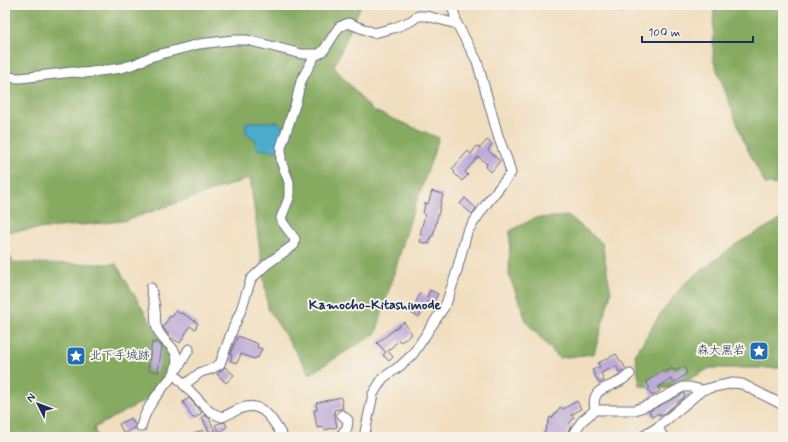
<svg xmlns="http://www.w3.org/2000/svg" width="788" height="442" viewBox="0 0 788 442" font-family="Mynerve,'Klee One',sans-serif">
<rect width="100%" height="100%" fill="#f7f3e8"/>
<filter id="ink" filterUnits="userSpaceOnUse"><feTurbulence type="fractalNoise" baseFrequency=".025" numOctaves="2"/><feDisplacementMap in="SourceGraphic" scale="8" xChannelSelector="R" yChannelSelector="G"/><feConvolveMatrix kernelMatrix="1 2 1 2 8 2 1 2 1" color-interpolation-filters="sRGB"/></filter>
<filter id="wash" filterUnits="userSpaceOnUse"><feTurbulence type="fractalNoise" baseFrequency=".012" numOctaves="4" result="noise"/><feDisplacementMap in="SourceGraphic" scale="16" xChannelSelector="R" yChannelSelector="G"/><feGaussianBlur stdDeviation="0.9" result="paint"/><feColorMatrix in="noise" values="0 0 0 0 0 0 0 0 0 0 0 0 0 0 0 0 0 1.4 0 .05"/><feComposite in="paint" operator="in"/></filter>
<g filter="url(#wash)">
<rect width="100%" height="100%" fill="#f1debf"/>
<g fill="#86aa60" stroke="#506c5f">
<polygon points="5,5 361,5 334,67 372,110 439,138 411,218 376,333 310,374 268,309 250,178 124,221 5,232"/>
<polygon points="587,5 637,5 623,14"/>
<polygon points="714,5 783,5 783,185 765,184 744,142 713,59"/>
<polygon points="569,216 602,243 611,293 594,354 559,358 527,323 509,275 510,231 535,218"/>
<polygon points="783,218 783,368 710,368 672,389 640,386 635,355 660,314 684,284 736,244"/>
<polygon points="5,245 13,263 116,264 174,362 148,399 94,428 97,437 5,437"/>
</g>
<polygon fill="#4dabcc" stroke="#346d95" points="246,122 278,122 285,130 278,151 257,149 255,139 246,133"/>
<g id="blocks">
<g fill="#bdaad7">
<polygon points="487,140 492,144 488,150 500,161 491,172 486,167 487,164 478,157 465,172 468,175 462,181 454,173 455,172 452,169 468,151 471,154 477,146 480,148"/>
<polygon points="432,191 443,194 433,236 431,236 429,244 420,242 422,234 420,234 425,215 423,214 425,203 428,204"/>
<polygon points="465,198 476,208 472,214 460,204"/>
<polygon points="430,290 438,294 433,304 428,301 419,317 411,313 420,293 427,297"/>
<polygon points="176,311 181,314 182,313 198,323 195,329 190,326 180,343 170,337 163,327 170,316 172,317"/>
<polygon points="404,322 412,334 401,342 399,340 388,351 393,357 389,361 383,355 386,352 377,343"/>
<polygon points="238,336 258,344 257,347 262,349 258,358 256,357 255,359 241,354 237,363 230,361 232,354 230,354"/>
<polygon points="156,341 162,346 158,372 148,370 152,342 155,343"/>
<polygon points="616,354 621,362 622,362 626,369 619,372 616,366 601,373 604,381 599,383 592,370 600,367 598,363"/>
<polygon points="684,366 687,373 685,374 685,375 674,383 671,379 658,387 660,391 652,396 648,389 650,388 646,382 663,370 666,372 672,368 674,371 675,370 676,371"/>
<polygon points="225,367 234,375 226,383 217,374"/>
<polygon points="684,393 685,396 664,414 660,416 659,413 652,417 649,411"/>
<polygon points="341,397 343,408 334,410 337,427 325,430 324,427 317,428 314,410 317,410 316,403"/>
<polygon points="189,398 202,413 195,418 193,418 188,412 189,411 183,402"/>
<polygon points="577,401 581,409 571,415 574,417 569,424 571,426 565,437 543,437 550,417 552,418 560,407 563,409"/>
<polygon points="204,415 209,418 216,434 211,436 202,417"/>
<polygon points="131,418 135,425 135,428 124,434 119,424"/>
<polygon points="225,422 227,427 219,432 215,425 220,423"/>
<polygon points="202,430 205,437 186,437"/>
</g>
</g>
</g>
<g filter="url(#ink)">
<use href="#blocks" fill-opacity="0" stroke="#666c80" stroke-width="1"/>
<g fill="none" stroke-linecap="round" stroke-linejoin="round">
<g stroke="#666c80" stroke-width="11">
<g id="minor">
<polyline points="5,77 20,78 73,72 85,73 121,68 135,64 150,57 199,44 233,40 247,40 302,54 319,54 324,50 339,27 348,23 374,33 394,28 411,21 418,16 427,16 457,24"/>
<path d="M 151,288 C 152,295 155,303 155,310 C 156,315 155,320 156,325 C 161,347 185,344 174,374"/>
<polyline points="178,368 189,349"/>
<polyline points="184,385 201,372 211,369 220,364 232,331 241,310 251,279 267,264 294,245 295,239 283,223 281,218 289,198 289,182 281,161 281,147 296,102 301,81 315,55"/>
<path d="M 595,410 C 590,387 608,389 622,380 C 625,378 627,376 630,374"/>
<path d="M 141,427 C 146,406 160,391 174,374 L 210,412 L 222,417 C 230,414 239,408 246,407 C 265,403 275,424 283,437"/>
<polyline points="658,427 663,437"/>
<polyline points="339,437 347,428 348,420 342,415"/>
<polyline points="364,437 373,394 383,378 400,366 413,354 446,304 456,274 467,232 487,203 511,173 508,162 499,139 477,61 457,24 452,5"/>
<polyline points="571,437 582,421 595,410 635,410 651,404 683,387 690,387 702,390"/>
<polyline points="642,437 658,427 702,390 714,387 733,383 742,384 783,405"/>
</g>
</g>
<use href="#minor" stroke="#fff" stroke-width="9"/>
</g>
</g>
<defs>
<g id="sight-square" transform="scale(1)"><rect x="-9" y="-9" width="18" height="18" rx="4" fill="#1f6fb2" stroke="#f7f3e8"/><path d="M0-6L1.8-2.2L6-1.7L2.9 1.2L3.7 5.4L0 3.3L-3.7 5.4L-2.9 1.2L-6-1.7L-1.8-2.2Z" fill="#fff"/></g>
</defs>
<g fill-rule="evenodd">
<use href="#sight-square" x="759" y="351"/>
<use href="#sight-square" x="76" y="356"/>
</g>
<g text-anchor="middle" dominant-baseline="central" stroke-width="4" stroke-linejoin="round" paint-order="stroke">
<g font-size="12" fill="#1b2f5e" stroke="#f7f3e8" text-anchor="end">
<text x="745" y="351">森大黒岩</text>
<text x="90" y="356" text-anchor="start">北下手城跡</text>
</g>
<g font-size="14" font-weight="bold" fill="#1b2f5e" stroke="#f7f3e8">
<text x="375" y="305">Kamocho-Kitashimode</text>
</g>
</g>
<rect width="788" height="442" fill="none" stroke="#f7f3e8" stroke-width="20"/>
<g transform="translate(38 404) rotate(312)" stroke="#f7f3e8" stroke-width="3" paint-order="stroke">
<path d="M0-3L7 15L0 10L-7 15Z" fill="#1b2f5e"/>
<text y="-6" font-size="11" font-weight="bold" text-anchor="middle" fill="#1b2f5e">N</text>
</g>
<path d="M642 36v6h111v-6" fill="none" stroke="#1b2f5e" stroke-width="2"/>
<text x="648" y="36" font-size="12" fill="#1b2f5e" stroke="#f7f3e8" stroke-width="3" paint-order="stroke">100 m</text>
</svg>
